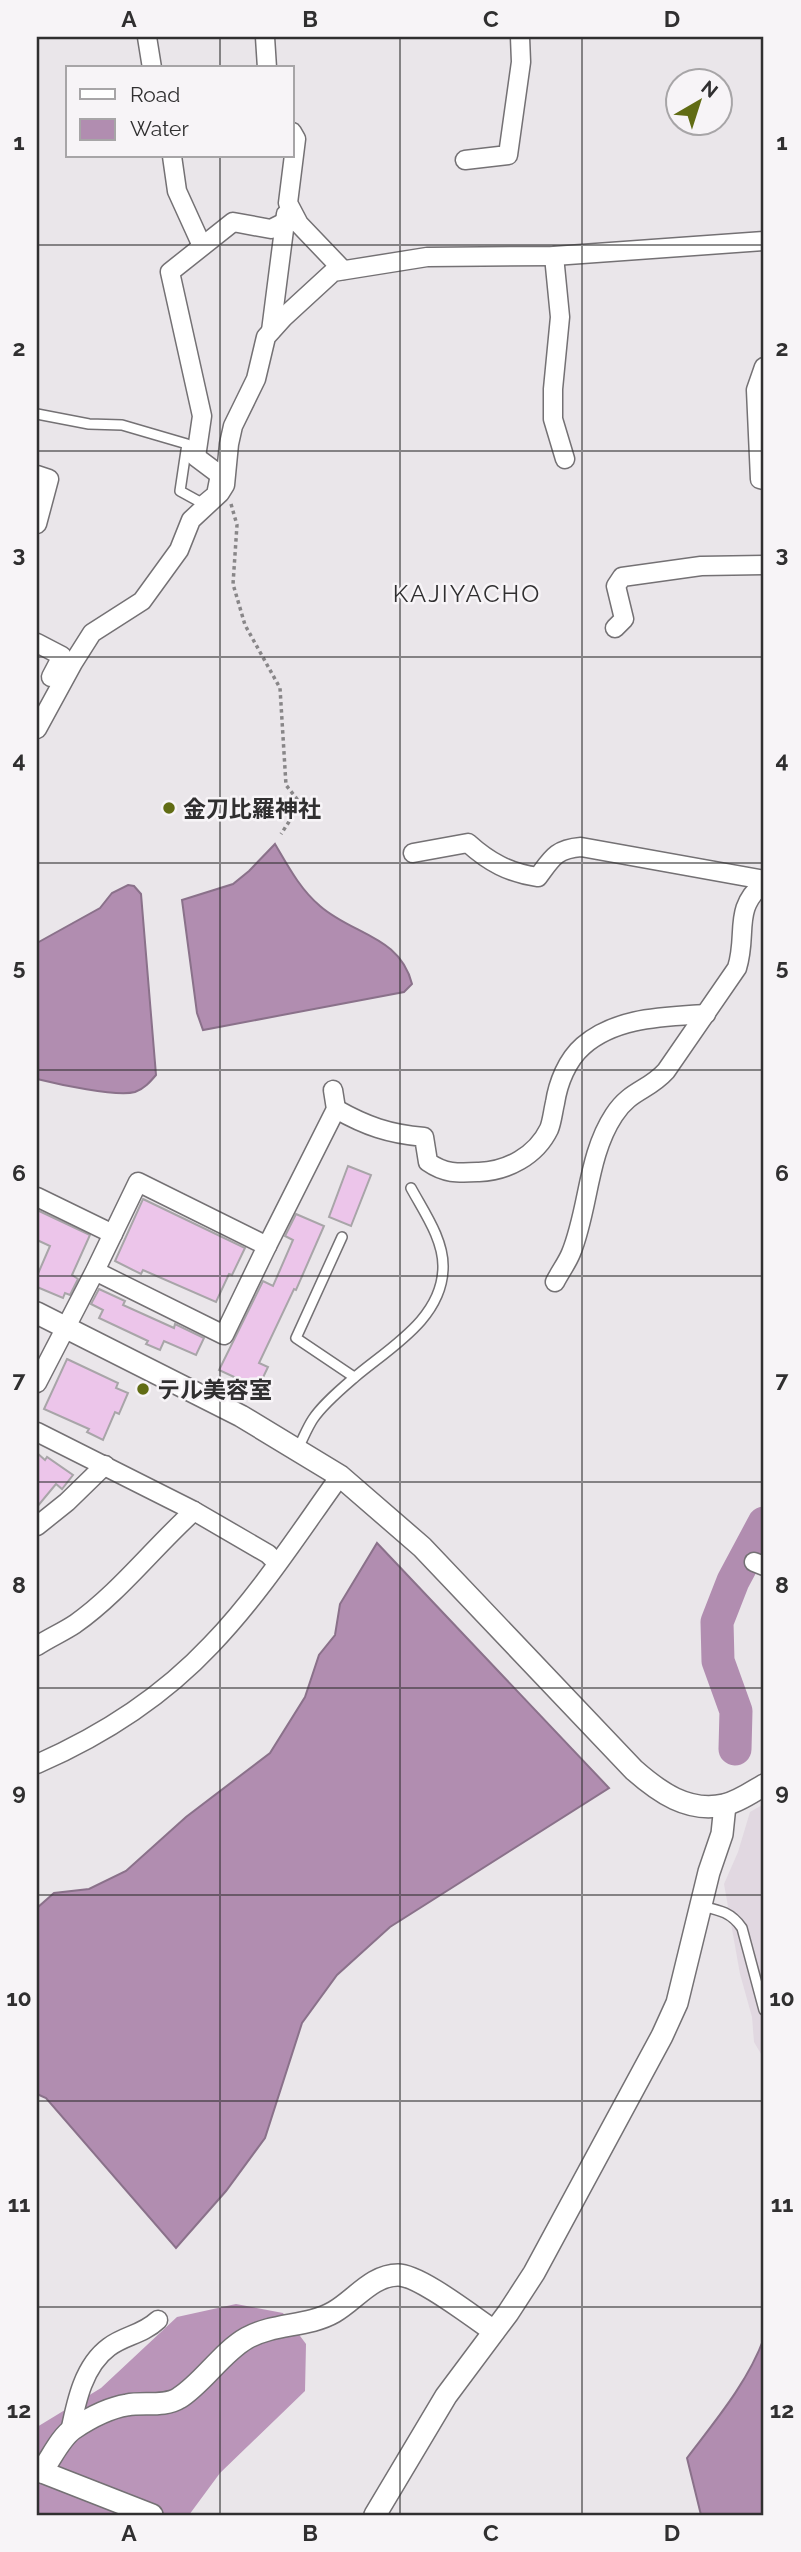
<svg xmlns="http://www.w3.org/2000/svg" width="801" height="2552" viewBox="0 0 801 2552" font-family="Raleway,'Noto Sans JP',sans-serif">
<rect width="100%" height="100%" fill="#eae6ea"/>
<polygon fill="#e1d8e1" points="764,1804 764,2059 754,2042 752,2017 740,1974 724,1884 738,1852 750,1812"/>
<polygon fill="#ba95b9" points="236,2304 283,2313 306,2344 305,2391 220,2473 189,2515 37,2515 37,2427 101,2388 177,2317"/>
<g fill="#b18db0" stroke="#8a718a" stroke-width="2">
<path d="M 275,844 C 288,866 300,889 320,906 C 353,935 400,936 412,984 L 404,992 L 203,1030 L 197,1013 L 182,900 L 233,884 L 249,871 Z"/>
<path d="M 128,885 L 134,886 L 141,894 L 156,1075 C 150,1082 144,1089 135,1092 C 116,1097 57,1084 37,1079 L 37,943 L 100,908 L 112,893 Z"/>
<polygon points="377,1543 609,1788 390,1927 337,1975 302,2023 265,2138 226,2191 176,2248 46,2098 37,2094 37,1908 54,1893 89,1889 126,1871 186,1817 270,1753 305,1697 319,1655 335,1635 340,1604"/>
<path d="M 764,2338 L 764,2515 L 701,2515 L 687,2458 C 715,2421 748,2382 764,2338 Z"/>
</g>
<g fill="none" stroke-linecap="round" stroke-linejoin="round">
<polyline stroke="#b18db0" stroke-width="33" points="735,1749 736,1711 718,1661 717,1622 733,1581 764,1523"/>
</g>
<g fill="#ecc5ea" stroke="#a8a5a8" stroke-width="2">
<polygon points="348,1166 371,1175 351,1226 329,1217"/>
<polygon points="143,1199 245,1248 232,1275 229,1274 216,1302 143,1270 141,1274 115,1261"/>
<polygon points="37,1210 90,1235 72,1275 78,1279 70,1295 65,1293 63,1298 37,1287 37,1276 50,1246 37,1240"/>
<polygon points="296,1214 324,1226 296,1290 294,1289 259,1363 268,1367 258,1388 219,1370 263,1281 273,1286 293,1240 285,1236"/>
<polygon points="99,1289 125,1301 123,1305 174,1328 175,1324 204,1338 196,1355 164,1341 160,1350 146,1344 148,1341 99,1318 103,1310 91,1304"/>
<polygon points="67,1359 118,1383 116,1388 128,1393 119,1414 115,1412 103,1440 87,1432 89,1429 44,1409"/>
<polygon points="37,1453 45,1460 47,1457 73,1475 62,1489 56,1484 37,1507"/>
</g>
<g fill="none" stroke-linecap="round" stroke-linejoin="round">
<g stroke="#747174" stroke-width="12">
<g id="service">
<polyline points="37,414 89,424 122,425 187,444 180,491 200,502 212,492 216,472 219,472"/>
<polyline points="342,1237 296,1338 354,1377"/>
<path d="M 298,1448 C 303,1439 307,1428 313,1419 C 323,1404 341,1389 355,1377 C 389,1348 442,1319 443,1268 C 444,1240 424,1212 411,1188"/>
<path d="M 701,1906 C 719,1910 731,1912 742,1928 L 764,2010"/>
</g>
</g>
<g stroke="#747174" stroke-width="21">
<g id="minor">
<polyline points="147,37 152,68"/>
<polyline points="265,37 267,68"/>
<polyline points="292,132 296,139 288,203 299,224 343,270"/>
<polyline points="172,156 177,191 202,246"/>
<polyline points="465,160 508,155 521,62 520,37"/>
<polyline points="554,256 560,317 553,389 553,419 565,459"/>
<polyline points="271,331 286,214"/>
<polyline points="764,367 756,390 760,479 764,480"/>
<polyline points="216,472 196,457 202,416 170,272 233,222 271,229 285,222"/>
<polyline points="37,475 49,479 37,524"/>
<polyline points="615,628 624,619 616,586 622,577 701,566 764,565"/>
<polyline points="37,643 62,656 51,677"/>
<polyline points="37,729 73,663 92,633 142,601 179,550 191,520 220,493 225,485 229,444 233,426 256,379 266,337 284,317 333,272 427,257 554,256 764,241"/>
<path d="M 413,853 L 468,843 C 489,862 509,873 538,877 C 552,858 556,849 581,847 L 764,880"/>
<path d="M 336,1109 C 366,1126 389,1134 424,1137 L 428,1162 C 445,1174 458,1173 479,1172 C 507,1171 536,1156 549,1129 C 552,1122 553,1111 555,1103 C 558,1083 567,1060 583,1046 C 616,1017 664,1017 706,1014"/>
<polyline points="37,1197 113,1234"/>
<polyline points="267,1246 336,1109 333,1090"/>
<path d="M 555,1282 C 560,1272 567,1263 571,1253 C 589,1209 587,1156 614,1115 C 630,1090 648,1091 666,1071 L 737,968 C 748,933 732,909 764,883"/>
<polyline points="37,1383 95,1271 138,1182 267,1246 224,1335 95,1271"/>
<polyline points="37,1432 194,1511 268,1554 277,1563"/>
<polyline points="37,1526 67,1502 105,1465"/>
<polyline points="754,1562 764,1566"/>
<path d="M 37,1646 C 49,1638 63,1632 75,1624 C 119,1593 154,1547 194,1511"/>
<path d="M 37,1764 C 101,1736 163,1696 211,1645 C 260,1594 299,1533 340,1476"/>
<path d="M 70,2432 C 76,2403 83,2366 109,2347 C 125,2335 142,2335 158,2320"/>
</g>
</g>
<g stroke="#747174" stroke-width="24">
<g id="tertiary">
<path d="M 37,1313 L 241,1416 L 340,1476 L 422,1547 L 634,1770 C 659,1792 688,1813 724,1805 C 738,1802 752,1792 764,1785"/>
<polyline points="37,2470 152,2515"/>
<path d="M 41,2472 C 51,2459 60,2438 73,2429 C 88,2419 108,2408 127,2405 C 143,2402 165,2407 179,2398 C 202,2384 222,2352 247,2338 C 274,2323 308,2327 334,2312 C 355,2300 372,2275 398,2275 C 420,2275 474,2318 494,2331"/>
<polyline points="375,2515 446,2396 508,2313 534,2273 662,2036 677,2003 709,1872 722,1834 725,1805"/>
</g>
</g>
<polyline stroke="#888688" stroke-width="3.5" stroke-dasharray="3.5 3.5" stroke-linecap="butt" points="231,504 237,525 233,584 245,625 280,688 286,785 297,799 298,808 281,834"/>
<use href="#service" stroke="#fff" stroke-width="9"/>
<use href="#minor" stroke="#fff" stroke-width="18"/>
<use href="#tertiary" stroke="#fff" stroke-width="21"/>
</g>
<path fill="none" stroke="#302f30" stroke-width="2" stroke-opacity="0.55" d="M 220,37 L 220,68M 400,37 L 400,2515M 582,37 L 582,2515M 220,156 L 220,2515M 37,245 L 764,245M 37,451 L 764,451M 37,657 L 764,657M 37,863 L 764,863M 37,1070 L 764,1070M 37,1276 L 764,1276M 37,1482 L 764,1482M 37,1688 L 764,1688M 37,1895 L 764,1895M 37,2101 L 764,2101M 37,2307 L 764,2307"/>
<g fill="#616c14" stroke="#f7f4f7" stroke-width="2.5">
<circle cx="169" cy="808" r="7"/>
<circle cx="143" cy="1389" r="7"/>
</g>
<g text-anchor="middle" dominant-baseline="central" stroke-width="5" stroke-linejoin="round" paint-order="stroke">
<g font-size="23" font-weight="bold" fill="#302f30" stroke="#f7f4f7" text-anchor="start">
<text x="183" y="808">金刀比羅神社</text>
<text x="157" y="1389">テル美容室</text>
</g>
<g font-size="24" letter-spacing="2" fill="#302f30" stroke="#f7f4f7">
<text x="467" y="593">KAJIYACHO</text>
</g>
</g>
<rect width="801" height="2552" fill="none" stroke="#f7f4f7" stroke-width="77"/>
<rect x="66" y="66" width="228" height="91" fill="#f7f4f7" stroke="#a7a5a7" stroke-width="2"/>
<rect x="80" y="89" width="35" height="10" fill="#ffffff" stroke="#a7a5a7" stroke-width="2"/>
<text x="130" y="102" font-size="21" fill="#302f30">Road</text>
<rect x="80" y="119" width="35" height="21" fill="#b18db0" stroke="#a7a5a7" stroke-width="2"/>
<text x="130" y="136" font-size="21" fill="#302f30">Water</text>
<g transform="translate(699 102) rotate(39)"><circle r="33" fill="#f7f4f7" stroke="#a7a5a7" stroke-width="2"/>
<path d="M0-5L12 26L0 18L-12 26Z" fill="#616c14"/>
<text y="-10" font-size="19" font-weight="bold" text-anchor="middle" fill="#302f30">N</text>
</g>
<rect x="38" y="38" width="724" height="2476" fill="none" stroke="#302f30" stroke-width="2.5"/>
<g font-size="23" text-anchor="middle" font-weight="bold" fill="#302f30">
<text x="129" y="27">A</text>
<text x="310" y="27">B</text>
<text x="491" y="27">C</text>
<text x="672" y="27">D</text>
<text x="19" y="150">1</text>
<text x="782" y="150">1</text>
<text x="19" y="356">2</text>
<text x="782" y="356">2</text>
<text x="19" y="562">3</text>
<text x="782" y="562">3</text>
<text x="19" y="768">4</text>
<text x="782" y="768">4</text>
<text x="19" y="975">5</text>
<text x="782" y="975">5</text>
<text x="19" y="1181">6</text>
<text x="782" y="1181">6</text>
<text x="19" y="1387">7</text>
<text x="782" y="1387">7</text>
<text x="19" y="1593">8</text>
<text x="782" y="1593">8</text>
<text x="19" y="1800">9</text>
<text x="782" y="1800">9</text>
<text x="19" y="2006">10</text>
<text x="782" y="2006">10</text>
<text x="19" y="2212">11</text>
<text x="782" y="2212">11</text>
<text x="19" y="2418">12</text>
<text x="782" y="2418">12</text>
<text x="129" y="2541">A</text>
<text x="310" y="2541">B</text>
<text x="491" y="2541">C</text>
<text x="672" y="2541">D</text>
</g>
</svg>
